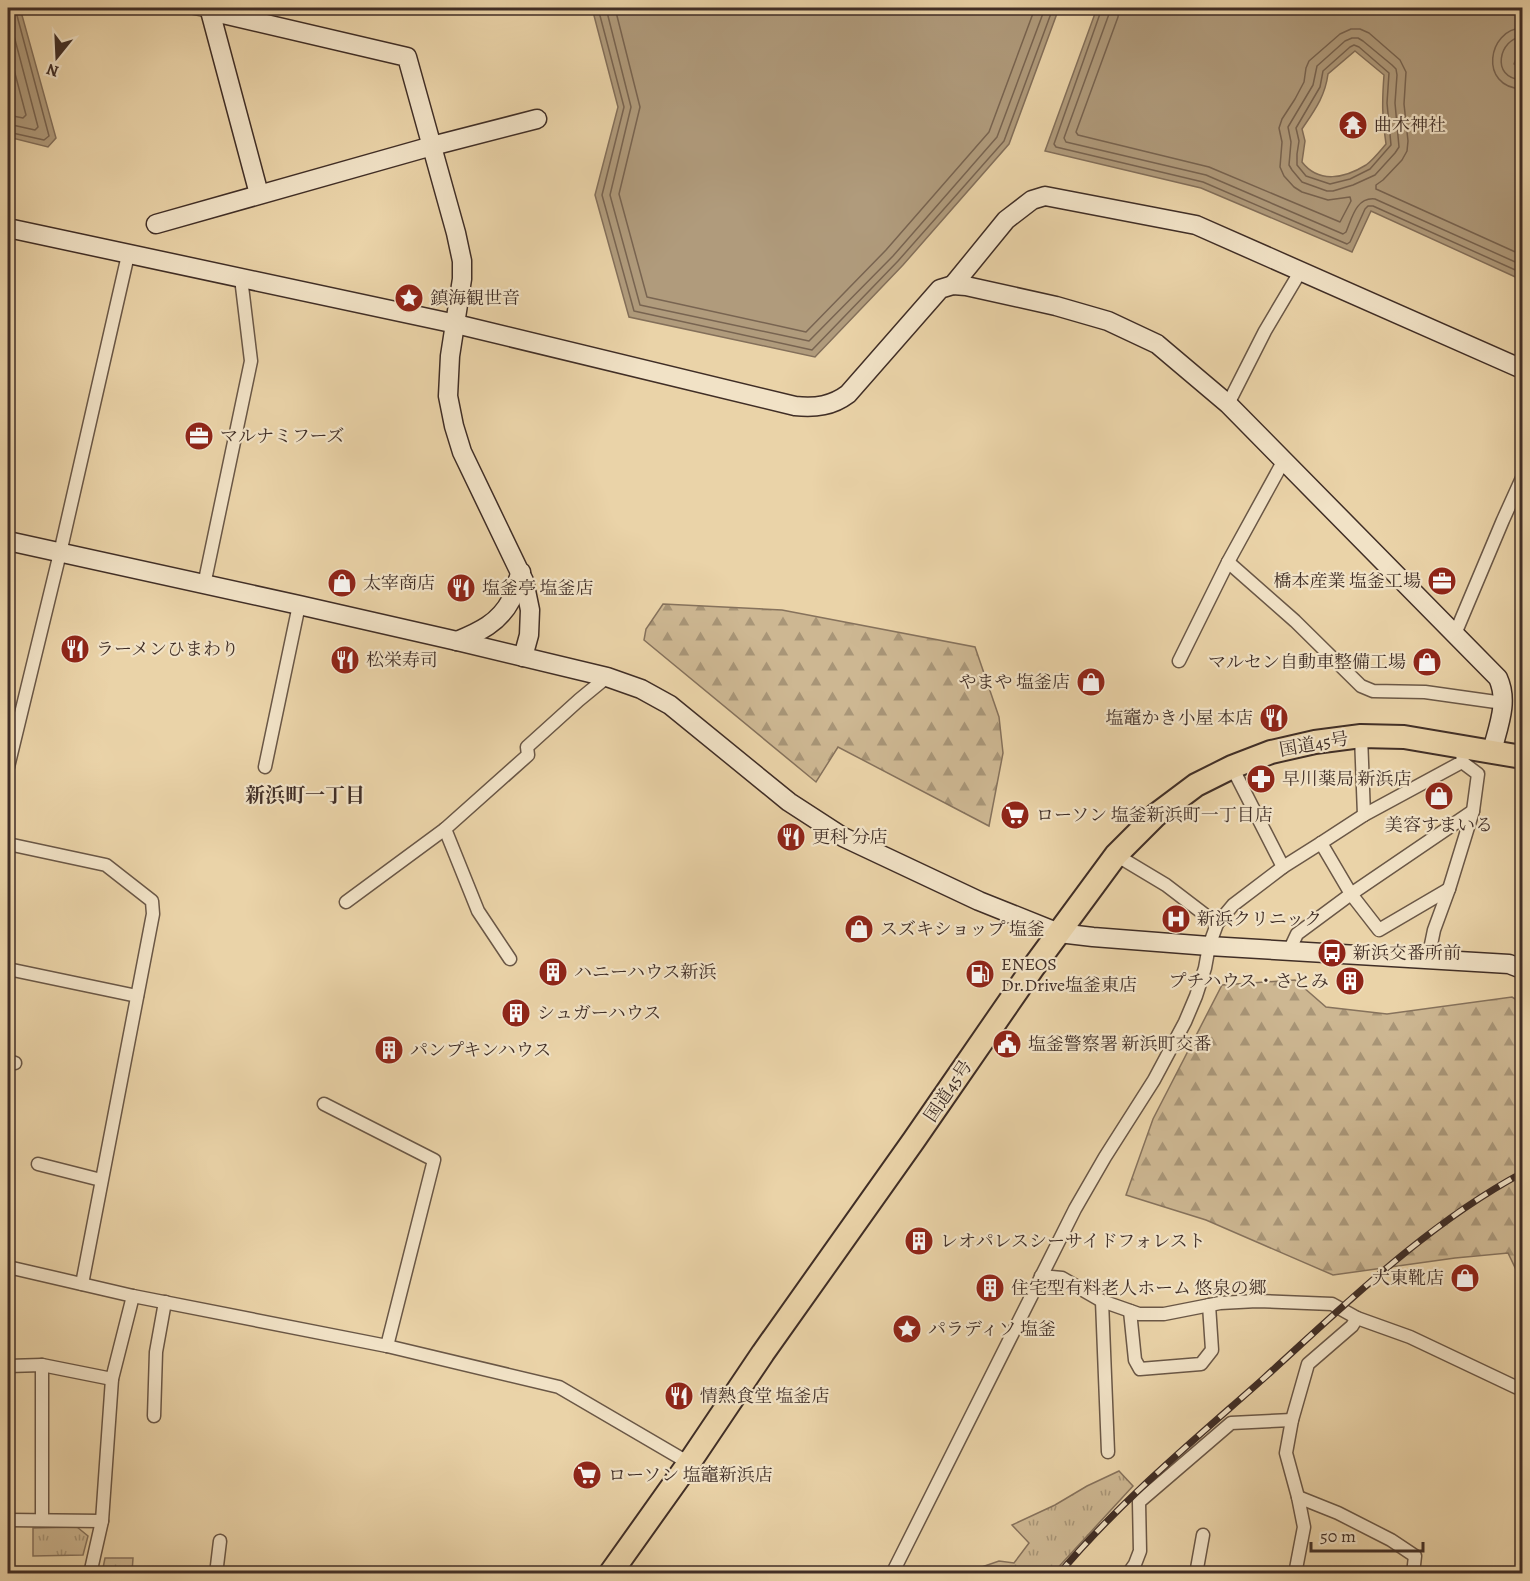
<svg xmlns="http://www.w3.org/2000/svg" width="1530" height="1581" viewBox="0 0 1530 1581" font-family="Alegreya,'Noto Serif JP',serif">
<defs>
<pattern id="grass-tufts" width="24" height="20" patternUnits="userSpaceOnUse" patternTransform="scale(1.5)"><rect width="24" height="20" fill="#cdb792"/><path d="M3 7l-1-3M5 7V3M7 7l1-3M15 17l-1-3M17 17v-4M19 17l1-3" fill="none" stroke="#a89577"/></pattern>
<pattern id="forest-firs" width="22" height="20" patternUnits="userSpaceOnUse" patternTransform="scale(1.5)"><rect width="22" height="20" fill="#cdb792"/><path d="M5 1l3.5 6h-7zM16 11l3.5 6h-7z" fill="#a89577"/></pattern>
</defs>
<rect width="100%" height="100%" fill="#ead3a8"/>
<filter id="stains"><feTurbulence type="fractalNoise" baseFrequency=".00333" numOctaves="4"/><feColorMatrix values="0 0 0 0 .2 0 0 0 0 .09 0 0 0 0 .02 0 0 0 .5 -.17"/></filter>
<radialGradient id="worn" r=".72"><stop offset=".6" stop-color="#630" stop-opacity="0"/><stop offset="1" stop-color="#630" stop-opacity=".3"/></radialGradient>
<g fill="url(#grass-tufts)" stroke="#86725c" stroke-width="1.5">
<polygon points="1119,1471 1133,1486 1053,1573 970,1573 976,1569 999,1561 1014,1563 1029,1543 1012,1525 1055,1505 1087,1486"/>
<polygon points="77,1527 88,1536 83,1555 33,1556 33,1528"/>
<polygon points="105,1558 133,1558 132,1573 102,1573"/>
</g>
<g fill="url(#forest-firs)" stroke="#86725c" stroke-width="1.5">
<polygon points="663,604 782,610 975,647 999,717 1003,753 989,826 838,747 816,782 644,640 646,629"/>
<polygon points="1295,980 1326,1007 1387,1014 1512,997 1522,1003 1522,1282 1508,1253 1455,1258 1333,1275 1206,1220 1126,1195 1153,1119 1222,985"/>
</g>
<g fill="#b09b7c" stroke="#836f5a" stroke-width="1.5" fill-rule="evenodd">
<polygon points="8,8 20,8 56,138 48,147 8,137"/>
<polygon points="592,8 1059,8 1009,144 903,265 815,357 629,317 595,195 618,107"/>
<path d="M 1097,8 L 1522,8 L 1522,45 L 1514,64 L 1522,68 L 1522,280 L 1371,211 L 1352,252 L 1201,188 L 1045,151 ZM 1355,51 L 1384,75 C 1382,101 1382,119 1386,144 C 1380,151 1373,160 1366,165 C 1345,178 1319,184 1302,162 L 1305,141 L 1302,129 C 1314,111 1325,97 1328,74 Z"/>
</g>
<g fill="none" stroke-linecap="round" stroke-linejoin="round">
<g stroke="#786451" stroke-width="1.5">
<polyline points="598,8 624,107 602,195 634,311 812,350 898,261 1004,141 1053,8"/>
<polyline points="606,8 631,107 610,195 640,305 809,341 893,256 997,137 1045,8"/>
<polyline points="615,8 640,107 619,194 647,297 806,332 886,250 989,132 1035,8"/>
<polyline points="1102,8 1054,144 1056,147 1203,182 1347,244 1350,242 1365,209 1368,206 1373,206 1522,273"/>
<path d="M 1110,8 L 1109,14 L 1064,138 L 1066,142 L 1206,175 L 1343,234 L 1346,232 C 1352,218 1356,197 1375,199 L 1522,265"/>
<polyline points="1119,8 1118,17 1076,132 1078,135 1209,167 1340,222 1351,201 1350,197 1328,200 1302,192 1294,187 1284,176 1280,167 1282,142 1279,128 1282,119 1295,99 1304,82 1306,68 1309,61 1340,34 1351,29 1360,29 1369,33 1400,60 1406,72 1404,104 1408,141 1407,151 1402,160 1383,180 1376,185 1376,189 1522,255"/>
<polyline points="8,13 38,127 35,130 8,124"/>
<path d="M 1522,28 C 1488,29 1478,87 1522,89"/>
<path d="M 1522,37 C 1500,38 1489,78 1522,80"/>
<polygon points="1352,38 1358,38 1363,41 1392,65 1396,69 1397,75 1395,103 1399,147 1395,153 1375,175 1353,185 1333,191 1327,191 1302,182 1292,170 1289,165 1291,142 1288,127 1313,85 1317,66 1345,41"/>
<polygon points="1354,45 1359,47 1389,73 1387,103 1391,145 1370,169 1350,179 1330,184 1306,176 1297,165 1297,154 1299,141 1296,128 1320,87 1323,71 1350,47"/>
<polyline points="8,47 26,115 23,118 8,115"/>
<polyline points="8,132 44,140 49,136 15,8"/>
</g>
<g stroke="#6a5746" stroke-width="15">
<g id="street">
<polyline points="194,8 210,11"/>
<polyline points="1228,404 1265,331 1300,272"/>
<polyline points="1228,562 1295,621 1361,686 1373,691 1425,692 1503,703"/>
<polyline points="204,585 251,361 241,278"/>
<polyline points="1455,634 1503,520 1522,478"/>
<polyline points="1179,661 1228,562 1284,460"/>
<polyline points="1361,736 1364,815"/>
<polyline points="8,767 60,553 128,255"/>
<polyline points="265,767 299,605"/>
<polyline points="1232,767 1283,867"/>
<polyline points="445,829 478,911 510,959"/>
<polyline points="1321,843 1351,894 1379,930 1449,889"/>
<polyline points="8,844 106,865 152,901 153,914 82,1284"/>
<polyline points="1116,855 1166,885 1217,924"/>
<polyline points="346,902 445,829 528,755 527,747 579,700 607,677"/>
<polyline points="1289,951 1297,934 1351,894 1473,811"/>
<polyline points="1428,959 1434,930 1449,889 1473,811 1478,774 1462,762"/>
<polyline points="8,969 137,996"/>
<polyline points="8,1061 15,1063"/>
<polyline points="324,1104 434,1160 387,1346"/>
<polyline points="38,1164 101,1180"/>
<polyline points="8,1267 133,1296 387,1346 559,1387 689,1463"/>
<polyline points="1041,1276 1062,1278 1102,1301 1139,1314 1164,1314 1220,1303 1257,1301 1332,1304 1357,1318 1410,1337 1522,1390"/>
<polyline points="1102,1301 1108,1452"/>
<polyline points="1130,1311 1135,1360 1140,1369 1201,1364 1212,1350 1209,1305"/>
<polyline points="42,1365 42,1520"/>
<polyline points="8,1366 42,1365 112,1379"/>
<polyline points="154,1416 156,1352 165,1302"/>
<polyline points="1298,1497 1338,1513 1391,1540 1415,1556 1413,1574"/>
<polyline points="8,1520 102,1521"/>
<polyline points="90,1574 102,1521 112,1379 133,1296"/>
<polyline points="216,1574 220,1541"/>
<polyline points="892,1574 1075,1209 1105,1157 1154,1080 1185,1022 1196,996 1205,968 1209,946 1217,924 1233,905 1283,867 1321,843 1364,815 1462,762 1464,746"/>
<polyline points="1128,1574 1135,1564 1140,1551 1139,1502 1231,1423 1292,1420"/>
<polyline points="1196,1574 1203,1535"/>
<polyline points="1295,1574 1304,1527 1298,1497 1286,1453 1292,1420 1308,1364 1352,1326 1357,1318"/>
</g>
</g>
<g stroke="#402e26" stroke-width="21">
<g id="secondary">
<polyline points="259,194 210,11 407,57 456,233 462,261 462,279 450,356 448,396 454,426 462,452 524,581 530,610 529,635 523,657"/>
<polyline points="156,224 432,146 537,119"/>
<path d="M 8,228 L 456,324 L 795,406 C 816,408 832,406 848,394 L 940,289 L 953,285 L 966,286 L 1056,306 L 1108,321 L 1157,344 L 1228,404 L 1498,678 C 1509,702 1498,727 1492,751"/>
<polyline points="953,285 1006,220 1032,200 1045,196 1196,225 1522,369"/>
<polyline points="8,541 299,605 457,641 607,677 641,689 670,705 789,802 843,837 979,901 1059,933 1093,937 1209,946 1509,964 1522,969"/>
<path d="M 457,641 C 479,632 499,623 511,600 C 515,592 517,581 521,572"/>
</g>
</g>
<g stroke="#402e26" stroke-width="26">
<polyline id="highway" points="610,1574 689,1463 763,1353 914,1140 1032,969 1116,855 1156,815 1196,785 1232,767 1271,752 1315,742 1361,736 1404,737 1522,757"/>
</g>
<use href="#street" stroke="#f1e2c6" stroke-width="12"/>
<use href="#secondary" stroke="#f1e2c6" stroke-width="18"/>
<use href="#highway" stroke="#ead3a8" stroke-width="22"/>
<g stroke="#402e26" stroke-width="7">
<path id="rail" d="M 1059,1574 C 1119,1502 1193,1441 1263,1379 C 1345,1305 1424,1226 1522,1173"/>
</g>
<use href="#rail" stroke="#f1e2c6" stroke-width="4.5" stroke-dasharray="14" stroke-linecap="butt"/>
</g>
<defs>
<g id="temple-disc" transform="scale(1.5)"><circle r="9.5" fill="#8f2418" stroke="#f1e2c6"/><path d="M0-6L5-2H3V0L6.5 2.5H4V6H1.5V3h-3V6H-4V2.5H-6.5L-3 0V-2H-5Z" fill="#fff"/></g>
<g id="sight-disc" transform="scale(1.5)"><circle r="9.5" fill="#8f2418" stroke="#f1e2c6"/><path d="M0-6L1.8-2.2L6-1.7L2.9 1.2L3.7 5.4L0 3.3L-3.7 5.4L-2.9 1.2L-6-1.7L-1.8-2.2Z" fill="#fff"/></g>
<g id="office-disc" transform="scale(1.5)"><circle r="9.5" fill="#8f2418" stroke="#f1e2c6"/><path d="M-6-3h4V-5.5h4V-3h4V5H-6ZM-1-4.5V-3h2v-1.5ZM-6 0V1H6V0Z" fill="#fff"/></g>
<g id="shop-disc" transform="scale(1.5)"><circle r="9.5" fill="#8f2418" stroke="#f1e2c6"/><path d="M-5-2.5h2.3a2.7 3.5 0 0 1 5.4 0H5L5.5 6h-11ZM-1.5-2.5h3a1.5 2.3 0 0 0-3 0Z" fill="#fff"/></g>
<g id="restaurant-disc" transform="scale(1.5)"><circle r="9.5" fill="#8f2418" stroke="#f1e2c6"/><path d="M-5-6h1v4h1v-4h1v4h1v-4h1v5L-1.5 .5V6h-2V.5L-5-1ZM5-6V6H3V1.5H1.5Q1.5-4 5-6Z" fill="#fff"/></g>
<g id="pharmacy-disc" transform="scale(1.5)"><circle r="9.5" fill="#8f2418" stroke="#f1e2c6"/><path d="M-2-6h4v4h4v4h-4v4h-4v-4h-4v-4h4Z" fill="#fff"/></g>
<g id="supermarket-disc" transform="scale(1.5)"><circle r="9.5" fill="#8f2418" stroke="#f1e2c6"/><path d="M-6-5.5h2.5l.6 2H6L4.5 2H-2.5L-4.4-4H-6ZM-1.5 3.2a1.3 1.3 0 1 0 .1 0ZM3 3.2a1.3 1.3 0 1 0 .1 0Z" fill="#fff"/></g>
<g id="hospital-disc" transform="scale(1.5)"><circle r="9.5" fill="#8f2418" stroke="#f1e2c6"/><path d="M-5-5h3v3.5h4V-5h3V5h-3V1.5h-4V5h-3Z" fill="#fff"/></g>
<g id="bus-disc" transform="scale(1.5)"><circle r="9.5" fill="#8f2418" stroke="#f1e2c6"/><path d="M-5-6H5V4H4V6H2V4H-2V6H-4V4H-5ZM-3.5-4V0h7V-4ZM-3.5 1.2v1.5H-2V1.2ZM2 1.2v1.5H3.5V1.2Z" fill="#fff"/></g>
<g id="building-disc" transform="scale(1.5)"><circle r="9.5" fill="#8f2418" stroke="#f1e2c6"/><path d="M-4-6H4V6H1V3H-1V6H-4ZM-2.5-4.3h1.7v1.8h-1.7ZM.8-4.3h1.7v1.8H.8ZM-2.5-1h1.7V.8h-1.7ZM.8-1h1.7V.8H.8Z" fill="#fff"/></g>
<g id="fuel-disc" transform="scale(1.5)"><circle r="9.5" fill="#8f2418" stroke="#f1e2c6"/><path d="M-5.5-6h7V0h2V4h1.3V-2.5L3-4.5l.8-.8L6-3V5H2.5V1h-1V6h-7ZM-4.2-4.7v3.2H.2V-4.7Z" fill="#fff"/></g>
<g id="civic-disc" transform="scale(1.5)"><circle r="9.5" fill="#8f2418" stroke="#f1e2c6"/><path d="M-.6-6.5H3V-4.5H.6V-3L4-1V1h2V6H-6V1h2V-1L-.6-3ZM-1.2 2.5V6h2.4V2.5Z" fill="#fff"/></g>
</defs>
<g fill-rule="evenodd">
<use href="#temple-disc" x="1353" y="125"/>
<use href="#sight-disc" x="409" y="298"/>
<use href="#office-disc" x="199" y="436"/>
<use href="#office-disc" x="1442" y="581"/>
<use href="#shop-disc" x="342" y="583"/>
<use href="#restaurant-disc" x="461" y="588"/>
<use href="#restaurant-disc" x="75" y="649"/>
<use href="#restaurant-disc" x="345" y="660"/>
<use href="#shop-disc" x="1427" y="662"/>
<use href="#shop-disc" x="1091" y="682"/>
<use href="#restaurant-disc" x="1274" y="718"/>
<use href="#pharmacy-disc" x="1261" y="779"/>
<use href="#shop-disc" x="1439" y="796"/>
<use href="#supermarket-disc" x="1015" y="815"/>
<use href="#restaurant-disc" x="791" y="837"/>
<use href="#hospital-disc" x="1176" y="919"/>
<use href="#shop-disc" x="859" y="929"/>
<use href="#bus-disc" x="1332" y="953"/>
<use href="#building-disc" x="553" y="972"/>
<use href="#fuel-disc" x="980" y="974"/>
<use href="#building-disc" x="1350" y="981"/>
<use href="#building-disc" x="516" y="1013"/>
<use href="#civic-disc" x="1007" y="1044"/>
<use href="#building-disc" x="389" y="1050"/>
<use href="#building-disc" x="919" y="1241"/>
<use href="#shop-disc" x="1465" y="1278"/>
<use href="#building-disc" x="990" y="1288"/>
<use href="#sight-disc" x="907" y="1329"/>
<use href="#restaurant-disc" x="679" y="1396"/>
<use href="#supermarket-disc" x="587" y="1475"/>
</g>
<g text-anchor="middle" dominant-baseline="central" stroke-width="4.5" stroke-linejoin="round" paint-order="stroke">
<g font-size="18" fill="#402e26" stroke="#f1e2c6" text-anchor="start">
<text x="1374" y="125">曲木神社</text>
<text x="430" y="298">鎮海観世音</text>
<text x="220" y="436">マルナミフーズ</text>
<text x="1421" y="581" text-anchor="end">橋本産業 塩釜工場</text>
<text x="363" y="583">太宰商店</text>
<text x="482" y="588">塩釜亭 塩釜店</text>
<text x="96" y="649">ラーメンひまわり</text>
<text x="366" y="660">松栄寿司</text>
<text x="1406" y="662" text-anchor="end">マルセン自動車整備工場</text>
<text x="1070" y="682" text-anchor="end">やまや 塩釜店</text>
<text x="1253" y="718" text-anchor="end">塩竈かき小屋 本店</text>
<text x="1282" y="779">早川薬局 新浜店</text>
<text x="1036" y="815">ローソン 塩釜新浜町一丁目店</text>
<text x="1439" y="825" text-anchor="middle">美容すまいる</text>
<text x="812" y="837">更科 分店</text>
<text x="1197" y="919">新浜クリニック</text>
<text x="880" y="929">スズキショップ 塩釜</text>
<text x="1353" y="953">新浜交番所前</text>
<text x="1001" y="964">ENEOS<tspan x="1001" dy="21">Dr.Drive塩釜東店</tspan></text>
<text x="574" y="972">ハニーハウス新浜</text>
<text x="1329" y="981" text-anchor="end">プチハウス・さとみ</text>
<text x="537" y="1013">シュガーハウス</text>
<text x="1028" y="1044">塩釜警察署 新浜町交番</text>
<text x="410" y="1050">パンプキンハウス</text>
<text x="940" y="1241">レオパレスシーサイドフォレスト</text>
<text x="1444" y="1278" text-anchor="end">大東靴店</text>
<text x="1011" y="1288">住宅型有料老人ホーム 悠泉の郷</text>
<text x="928" y="1329">パラディソ 塩釜</text>
<text x="700" y="1396">情熱食堂 塩釜店</text>
<text x="608" y="1475">ローソン 塩竈新浜店</text>
</g>
<g font-size="18" fill="#402e26" stroke="#f1e2c6">
<text transform="translate(1314 744) rotate(-10)">国道45号</text>
<text transform="translate(948 1091) rotate(-56)">国道45号</text>
</g>
<g font-size="20" font-weight="bold" fill="#402e26" stroke="#f1e2c6">
<text x="305" y="795">新浜町一丁目</text>
</g>
</g>
<rect width="1530" height="1581" fill="none" stroke="#ead3a8" stroke-width="30"/>
<rect x="9" y="9" width="1512" height="1563" fill="none" stroke="#402e26" stroke-width="3"/>
<rect x="15" y="15" width="1500" height="1551" fill="none" stroke="#402e26" stroke-width="1.5"/>
<g transform="translate(57 57) rotate(198)" stroke="#f1e2c6" stroke-width="4.5" paint-order="stroke">
<path d="M0-4.5L10 22L0 15L-10 22Z" fill="#402e26"/>
<text y="-9" font-size="16" font-weight="bold" text-anchor="middle" fill="#402e26">N</text>
</g>
<path d="M1311 1542v9h112v-9" fill="none" stroke="#402e26" stroke-width="3"/>
<text x="1320" y="1542" font-size="18" fill="#402e26" stroke="#f1e2c6" stroke-width="4.5" paint-order="stroke">50 m</text>
<rect width="100%" height="100%" filter="url(#stains)"/>
<rect width="100%" height="100%" fill="url(#worn)"/>
</svg>
